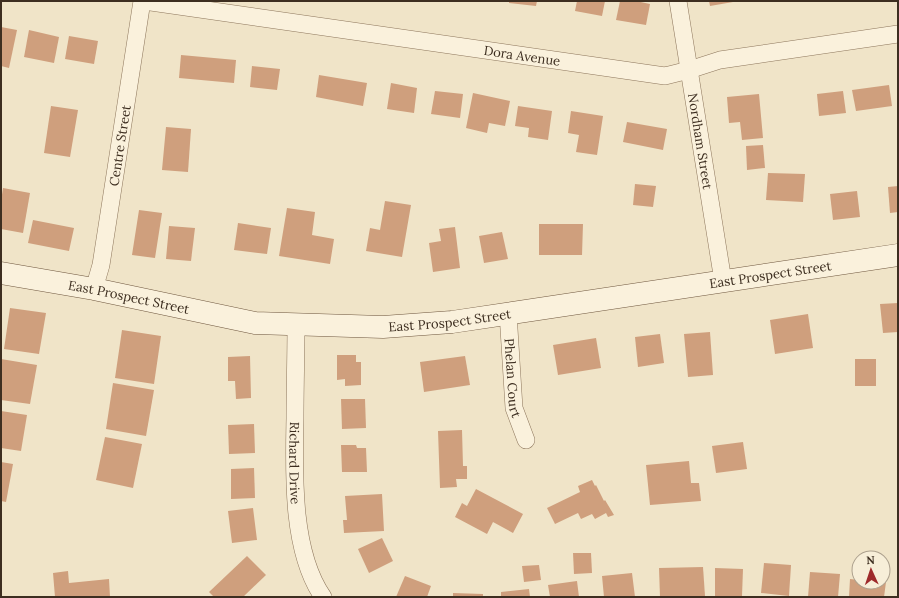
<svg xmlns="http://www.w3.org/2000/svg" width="899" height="598" viewBox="0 0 899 598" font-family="Lora,serif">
<rect width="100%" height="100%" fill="#f0e4c8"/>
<g fill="#cf9f7d">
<polygon points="509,1 537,1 536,6 509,3"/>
<polygon points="577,1 605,1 602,16 575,11"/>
<polygon points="620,1 636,1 650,4 646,25 616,20"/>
<polygon points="709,1 733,1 733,2 710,6"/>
<polygon points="1,27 17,30 9,68 1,66"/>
<polygon points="29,30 59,37 54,63 24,57"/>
<polygon points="69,36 98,41 94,64 65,59"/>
<polygon points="181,55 236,60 234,83 179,78"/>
<polygon points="252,66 280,69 277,90 250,87"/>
<polygon points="319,75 367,83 363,106 316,97"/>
<polygon points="391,83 417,88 414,113 387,109"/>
<polygon points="889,85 892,106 856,111 852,90"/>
<polygon points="435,91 463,94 460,118 431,114"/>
<polygon points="843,91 846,113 819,116 817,94"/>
<polygon points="473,93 510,101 505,126 489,123 487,133 466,128"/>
<polygon points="759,94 763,138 742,140 740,122 729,123 727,97"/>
<polygon points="51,106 78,110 70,157 44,153"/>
<polygon points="518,106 552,111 548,140 528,137 529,128 515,126"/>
<polygon points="571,111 603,116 597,155 576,152 579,135 568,133"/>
<polygon points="627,122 667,129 663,150 623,142"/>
<polygon points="166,127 191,129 188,172 162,170"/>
<polygon points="763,145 765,168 747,170 746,146"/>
<polygon points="768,173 805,174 803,202 766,200"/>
<polygon points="635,184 656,186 653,207 633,205"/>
<polygon points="898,186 898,212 890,213 888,187"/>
<polygon points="3,188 30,193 23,233 1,229 1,201"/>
<polygon points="857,191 860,217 833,220 830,194"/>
<polygon points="385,201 411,205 402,257 366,251 370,228 380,230"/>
<polygon points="287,208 315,212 312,235 334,239 330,264 279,256"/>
<polygon points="139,210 162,213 155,258 132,255"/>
<polygon points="33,220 74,228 69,251 28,243"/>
<polygon points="238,223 271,228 267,254 234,250"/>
<polygon points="539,224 583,224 582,255 539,255"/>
<polygon points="169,226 195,228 191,261 166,259"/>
<polygon points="455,227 460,268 433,272 429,243 441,241 439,229"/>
<polygon points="502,232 508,259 484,263 479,236"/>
<polygon points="898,303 898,332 883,333 880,304"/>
<polygon points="10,308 46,313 39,354 4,349"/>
<polygon points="808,314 813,348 775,354 770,320"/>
<polygon points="122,330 161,336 154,384 115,378"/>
<polygon points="710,332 713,375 688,377 684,334"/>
<polygon points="660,334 664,363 638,367 635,337"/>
<polygon points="596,338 601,368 558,375 553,345"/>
<polygon points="337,355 356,355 356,362 361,362 361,385 345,386 345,379 337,380"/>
<polygon points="250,356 251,398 236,399 235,381 228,381 228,357"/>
<polygon points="465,356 470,385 424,392 420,362"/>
<polygon points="1,359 37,365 30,404 1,400"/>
<rect x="855" y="359" width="21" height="27"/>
<polygon points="113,383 154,390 146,436 106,429"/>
<polygon points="341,399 365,399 366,428 342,429"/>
<polygon points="1,411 27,415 21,451 1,448"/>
<polygon points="254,424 255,453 229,454 228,425"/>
<polygon points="462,430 463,466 467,466 467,479 456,479 457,487 440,488 438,431"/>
<polygon points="105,437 142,444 133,488 96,480"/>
<polygon points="743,442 747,469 716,473 712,446"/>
<polygon points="341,445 356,445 357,448 366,448 367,472 342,472"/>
<polygon points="689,461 691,483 699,483 701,501 650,505 646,465"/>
<polygon points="1,462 13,464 6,502 1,501"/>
<polygon points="254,468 255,498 231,499 231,469"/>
<polygon points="592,480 595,486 596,485 604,501 605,500 614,515 608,517 606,513 595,519 592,514 581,519 578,513 555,524 547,508 580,492 578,486"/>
<polygon points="476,489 523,514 513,533 493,522 487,534 455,517 462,503 467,506"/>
<polygon points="382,494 384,531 344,533 343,520 347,520 345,496"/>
<polygon points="253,508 257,540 232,543 228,511"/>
<polygon points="382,538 393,561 369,573 358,549"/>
<polygon points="573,553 591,553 592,573 574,574"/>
<polygon points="247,556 266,575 243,597 214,597 209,592"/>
<polygon points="764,563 791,565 789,596 761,593"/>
<polygon points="539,565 541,580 524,582 522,566"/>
<polygon points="703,567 705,596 660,597 659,568"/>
<polygon points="715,568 743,569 742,596 715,596"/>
<polygon points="68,571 69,583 109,579 110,597 55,597 53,573"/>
<polygon points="810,572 840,574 838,597 808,597"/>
<polygon points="632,573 635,597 604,597 602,576"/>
<polygon points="405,576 431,586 427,597 396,597"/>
<polygon points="850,579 859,580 859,582 886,582 884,597 849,597"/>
<polygon points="577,581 579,597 550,597 548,585"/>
<polygon points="529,589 530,597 501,597 501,592"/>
<polygon points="453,593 483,594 483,597 453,597"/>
</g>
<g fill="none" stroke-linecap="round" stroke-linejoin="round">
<g stroke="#8d765c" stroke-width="18">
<g id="street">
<path id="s1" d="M 144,1 L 665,76 L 689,70 L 720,60 L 898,34"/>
<path id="s2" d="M 678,1 L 723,281"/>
<path id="s3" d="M 94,289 L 101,265 L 142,1"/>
<path id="s4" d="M 508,313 L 514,408 L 526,440"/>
<path id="s5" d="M 296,323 C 296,355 295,387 295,418 C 294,472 291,551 323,597"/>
</g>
</g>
<g stroke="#6f573f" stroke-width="23">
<g id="secondary">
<path id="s6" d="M 1,273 L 94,289 L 255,323 L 383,327 L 452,322 L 898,255"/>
</g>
</g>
<use href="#street" stroke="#faf1dc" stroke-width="17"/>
<use href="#secondary" stroke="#faf1dc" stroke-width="22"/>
</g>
<g text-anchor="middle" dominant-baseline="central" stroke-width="3" stroke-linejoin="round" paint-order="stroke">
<g font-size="13" fill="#3d2e20" stroke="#f7eed8">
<text stroke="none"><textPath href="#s1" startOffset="382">Dora Avenue</textPath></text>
<text stroke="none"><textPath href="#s2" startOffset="142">Nordham Street</textPath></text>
<text stroke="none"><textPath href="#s3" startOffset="146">Centre Street</textPath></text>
<text stroke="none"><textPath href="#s6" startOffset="778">East Prospect Street</textPath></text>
<text stroke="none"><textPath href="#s6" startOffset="130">East Prospect Street</textPath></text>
<text stroke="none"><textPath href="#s6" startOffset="454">East Prospect Street</textPath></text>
<text stroke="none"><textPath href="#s4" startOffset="65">Phelan Court</textPath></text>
<text stroke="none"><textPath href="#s5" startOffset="140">Richard Drive</textPath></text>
</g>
</g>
<rect width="899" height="598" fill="none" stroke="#3d2e20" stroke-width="4"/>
<g transform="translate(871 570) rotate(357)"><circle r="19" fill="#f7eed8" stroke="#ada18e"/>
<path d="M0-3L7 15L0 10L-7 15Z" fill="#9e2a2b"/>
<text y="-6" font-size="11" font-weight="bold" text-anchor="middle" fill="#3d2e20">N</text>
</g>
</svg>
